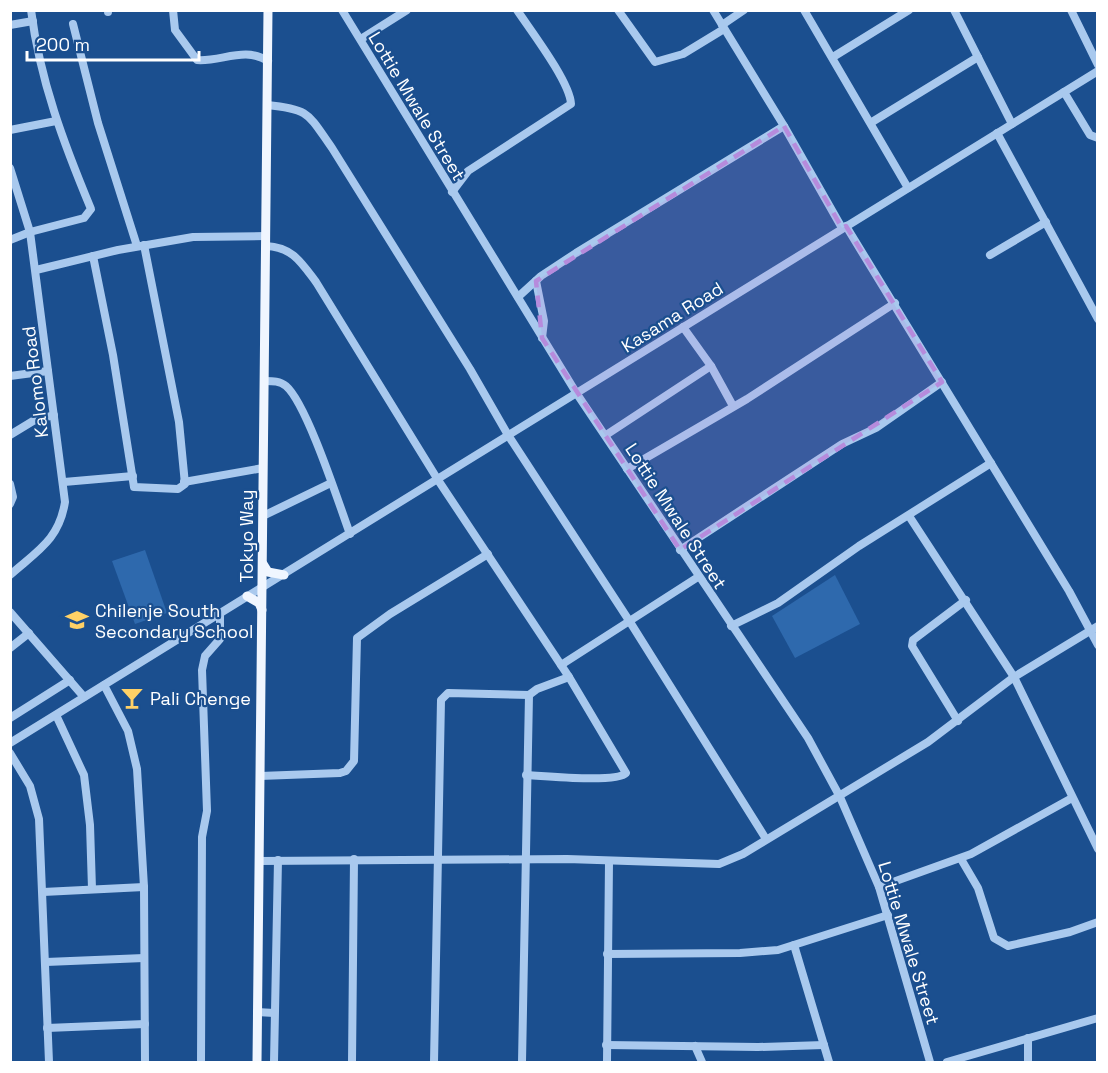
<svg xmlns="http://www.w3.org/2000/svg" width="1108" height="1073" viewBox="0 0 1108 1073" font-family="'Space Grotesk',sans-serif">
<rect width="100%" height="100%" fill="#1b4f8f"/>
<g fill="#2e69ad">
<polygon points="145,550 167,613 135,624 112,561"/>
<polygon points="835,575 860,624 795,658 772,616"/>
</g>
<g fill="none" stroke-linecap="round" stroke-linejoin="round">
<g stroke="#a9c9ee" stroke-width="8">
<polyline points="108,10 108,12"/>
<path d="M 173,10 L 175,30 L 197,60 C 221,62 245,46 268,61"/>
<polyline points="342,10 577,394 808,738 840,797 879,887 930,1062"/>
<polyline points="618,10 655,62 683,54 724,29"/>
<polyline points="713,10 784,126 842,228"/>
<polyline points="804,10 908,188"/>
<polyline points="954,10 1012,124"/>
<polyline points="1071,10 1098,65"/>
<polyline points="73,24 98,123 137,246"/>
<polyline points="10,25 33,21"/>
<polyline points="722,25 744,10"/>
<polyline points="361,39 407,10"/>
<polyline points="833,57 909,10"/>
<polyline points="1064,92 1090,135 1098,138"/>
<path d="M 267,105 C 310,109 308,114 332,148 L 470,369 L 508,435 L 630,622 L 766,839"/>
<polyline points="872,122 978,57"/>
<polyline points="10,130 56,121"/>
<polyline points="997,133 1098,319"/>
<path d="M 10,168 L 30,232 L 65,502 C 59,540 37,551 10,575"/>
<path d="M 452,192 L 468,171 L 571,104 C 570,82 531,31 517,10"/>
<polyline points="846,226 1069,591 1098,645"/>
<path d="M 10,240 L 30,232 L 84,218 L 91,209 C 64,144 40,81 31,10"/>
<path d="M 266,246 C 292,247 301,262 316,282 L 438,480 L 569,677 L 626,773 C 617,783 544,776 526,775"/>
<polyline points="990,255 1046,222"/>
<polyline points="93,256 113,355 134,487 178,489 185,484 179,422 144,245"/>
<polyline points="36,270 118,250 193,237 266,236"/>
<polyline points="536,281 544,321 542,338"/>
<polyline points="518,297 541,276 576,253 784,126"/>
<polyline points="683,327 711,366 733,406"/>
<polyline points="10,376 48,371"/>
<path d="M 265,381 C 273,381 280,381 286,386 C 307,404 339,504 350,534"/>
<polyline points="10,435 33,421 54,415"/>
<polyline points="606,435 711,366"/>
<polyline points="627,469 747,399 895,303"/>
<polyline points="64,482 133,476"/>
<polyline points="184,482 263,468"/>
<polyline points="10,484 13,497 10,504"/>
<polyline points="263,516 331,483"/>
<polyline points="909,516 1014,677 1098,849"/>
<polyline points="680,550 842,444 876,428 942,382"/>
<polyline points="10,612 84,697"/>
<polyline points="731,626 778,603 859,546 991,463"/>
<polyline points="10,648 29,633"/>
<polyline points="561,665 698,577"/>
<polyline points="104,685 128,731 137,769 144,887 145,1062"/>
<polyline points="56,715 84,775 90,825 92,889"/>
<polyline points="10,718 70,680"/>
<polyline points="958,721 912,646 913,640 966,600"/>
<polyline points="10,743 1098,71"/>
<polyline points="10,753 30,786 39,819 49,1062"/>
<polyline points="260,776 340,773 346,771 354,761 357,638 390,614 488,554"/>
<polyline points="961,859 978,888 994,938 1008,946 1070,932 1098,922"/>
<polyline points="259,861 567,859 719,864 743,854 928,742 1014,677 1098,626"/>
<polyline points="879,887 971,854 1072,798"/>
<polyline points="43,892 144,887"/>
<polyline points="794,945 829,1062"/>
<polyline points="607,954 740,953 778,950 888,915"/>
<polyline points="46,962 144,958"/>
<polyline points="257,1012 274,1013"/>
<polyline points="47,1028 145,1024"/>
<polyline points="606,1045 758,1047 824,1045"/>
<polyline points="695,1046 702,1062"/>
<polyline points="201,1062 202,837 207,811 202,670 205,656 220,639 220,613"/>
<polyline points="274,1062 278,860"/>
<polyline points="352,1062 354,859"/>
<polyline points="434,1062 441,700 448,693 529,695 537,689 569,677"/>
<polyline points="522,1062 529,695"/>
<polyline points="607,1062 609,862"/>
<polyline points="947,1062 1098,1018"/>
<polyline points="1028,1062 1028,1038"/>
</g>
<g stroke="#f0f6ff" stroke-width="9">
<polyline points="263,564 268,572 284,575"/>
<polyline points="247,596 259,603 262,610"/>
<polyline points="257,1062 268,10"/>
</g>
</g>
<path fill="#b68bdc" fill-opacity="0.2" stroke="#b68bdc" stroke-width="4.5" stroke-dasharray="12 8" stroke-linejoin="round" d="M 784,126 L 842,228 L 846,226 L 942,382 L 680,550 L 542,338 L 536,281 Z"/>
<defs>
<g id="school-bare" transform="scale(1.8)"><path d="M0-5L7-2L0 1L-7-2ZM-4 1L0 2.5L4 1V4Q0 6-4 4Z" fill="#ffd166" stroke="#1b4f8f" stroke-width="2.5" paint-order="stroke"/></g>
<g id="bar-bare" transform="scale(1.8)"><path d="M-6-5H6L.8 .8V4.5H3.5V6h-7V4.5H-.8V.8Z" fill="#ffd166" stroke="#1b4f8f" stroke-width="2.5" paint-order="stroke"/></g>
</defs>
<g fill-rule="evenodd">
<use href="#school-bare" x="77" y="620"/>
<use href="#bar-bare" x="132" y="698"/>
</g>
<g text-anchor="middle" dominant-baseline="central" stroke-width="4.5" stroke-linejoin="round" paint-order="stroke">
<g font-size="18" fill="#fff" stroke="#1b4f8f">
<text transform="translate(417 106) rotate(59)">Lottie Mwale Street</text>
<text transform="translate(672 317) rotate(-32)">Kasama Road</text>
<text transform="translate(35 382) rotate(-97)">Kalomo Road</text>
<text transform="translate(676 516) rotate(57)">Lottie Mwale Street</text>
<text transform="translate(246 536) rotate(-90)">Tokyo Way</text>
<text transform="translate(909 943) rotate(73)">Lottie Mwale Street</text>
</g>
<g font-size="18" fill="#fff" stroke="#1b4f8f" text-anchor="start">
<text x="95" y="610">Chilenje South<tspan x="95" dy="21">Secondary School</tspan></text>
<text x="150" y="698">Pali Chenge</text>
</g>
</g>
<rect width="1108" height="1073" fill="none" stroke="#ffffff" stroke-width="24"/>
<path d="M27 51v9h172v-9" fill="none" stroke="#ffffff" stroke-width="3"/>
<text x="36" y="51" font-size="18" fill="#ffffff" stroke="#1b4f8f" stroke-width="4.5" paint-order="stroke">200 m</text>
</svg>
